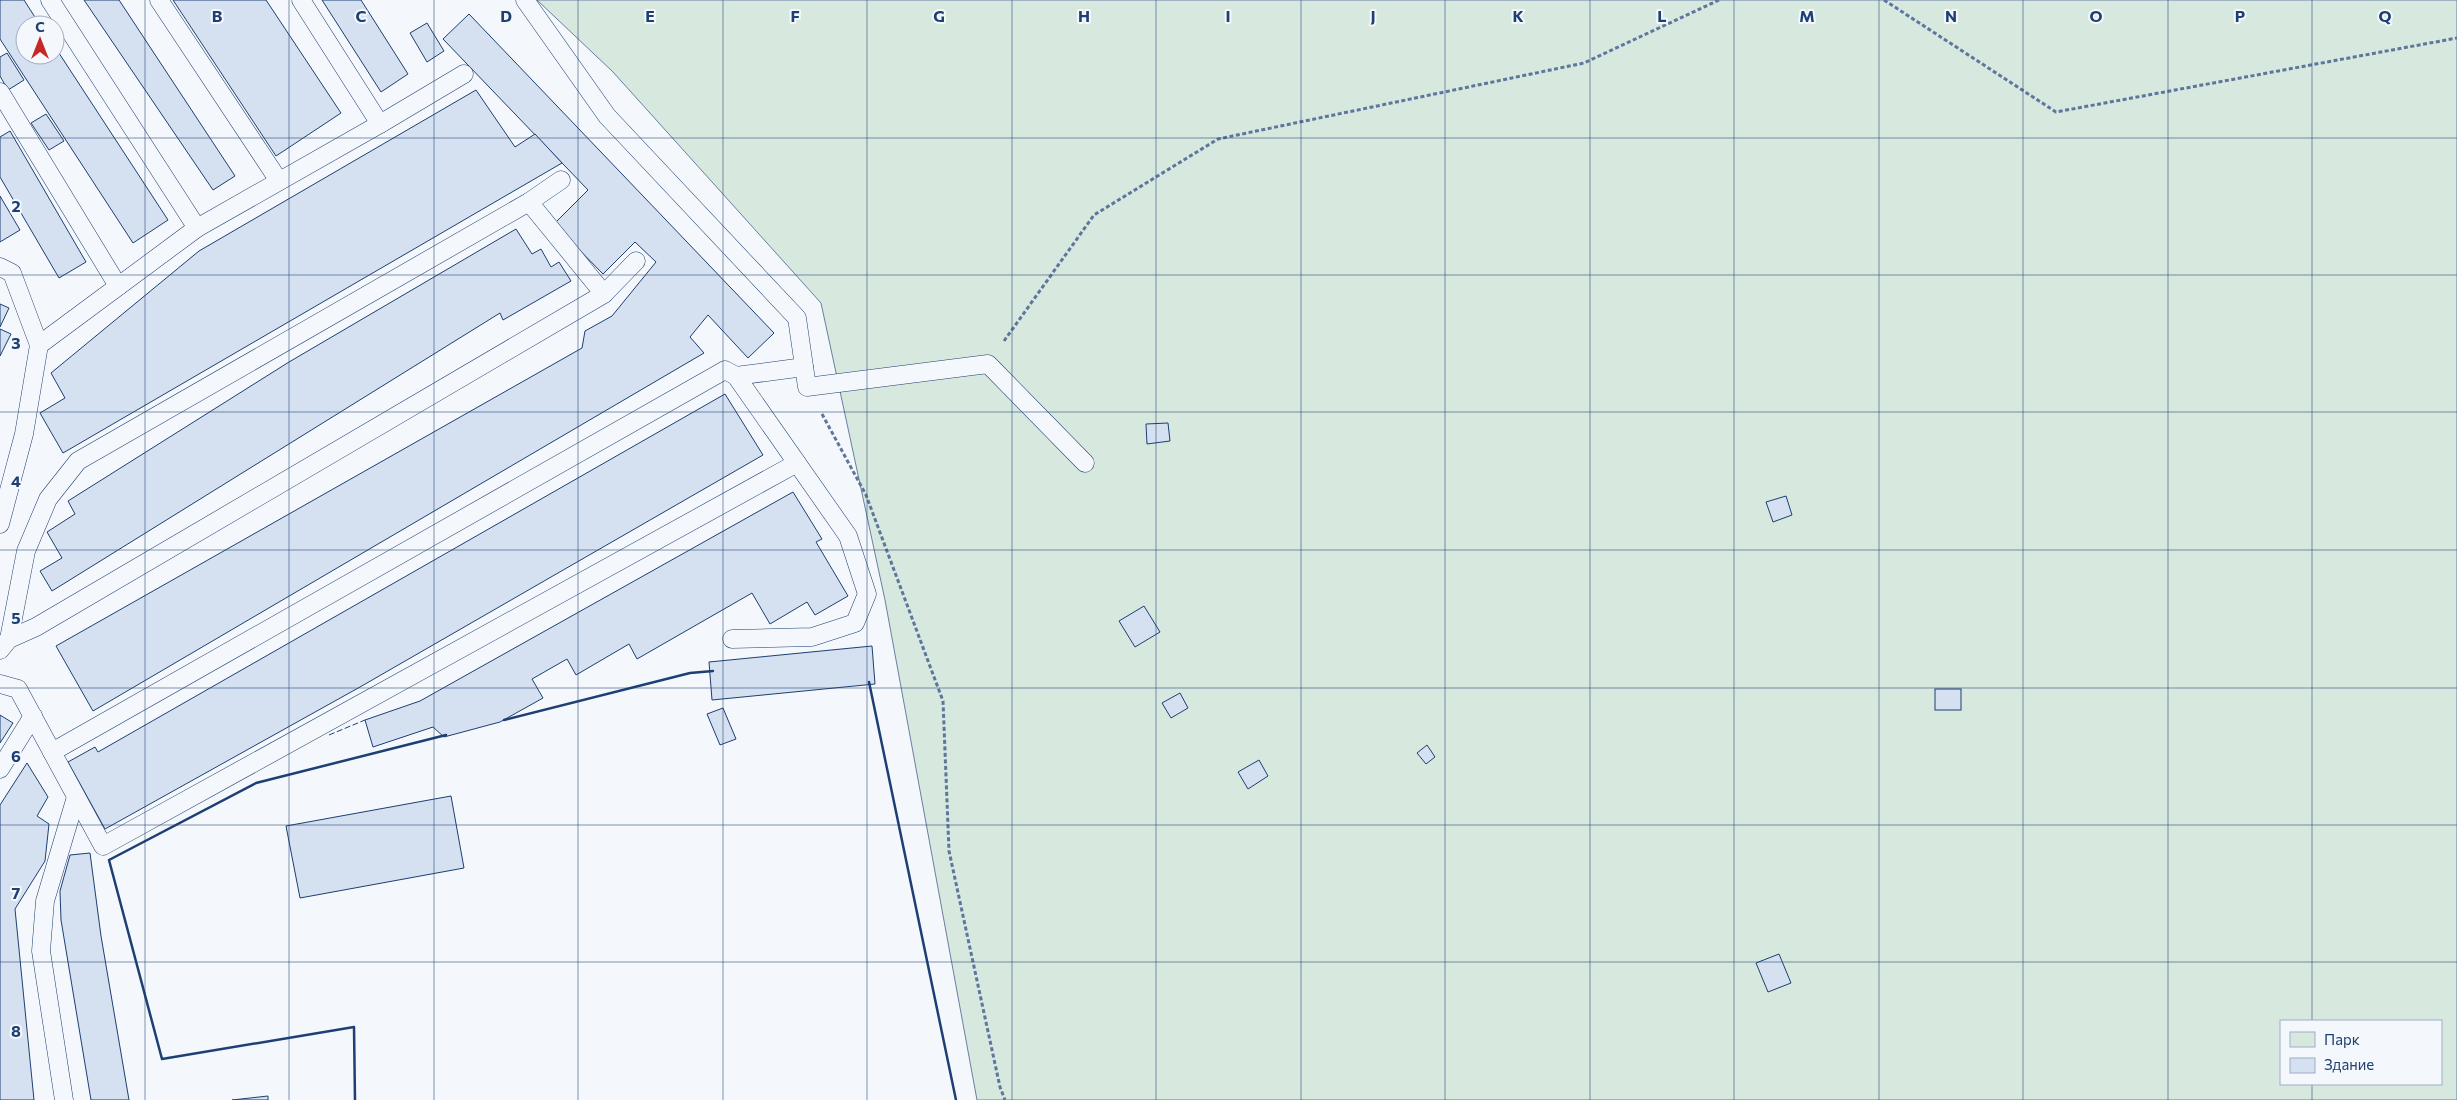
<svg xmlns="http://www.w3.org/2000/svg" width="2457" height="1100" viewBox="0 0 2457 1100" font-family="Commissioner,sans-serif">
<rect width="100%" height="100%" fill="#f4f7fb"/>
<path fill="#d7e8df" stroke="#687fa3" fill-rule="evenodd" d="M 537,0 L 2457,0 L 2457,1100 L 977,1100 L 885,600 L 821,303 L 613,72 ZM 2281,1021 L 2441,1021 L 2441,1084 L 2281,1084 Z"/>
<g fill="#d5e0f0" stroke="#1d3f73">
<polygon points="0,0 24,0 40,25 25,25 25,55 55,55 55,47 168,220 133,243 0,39"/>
<polygon points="84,0 119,0 235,176 213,190"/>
<polygon points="173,0 266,0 341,113 276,156"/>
<polygon points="322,0 361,0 408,74 381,92"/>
<polygon points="469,14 774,333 748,358 708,315 690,337 704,353 93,711 56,646 582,348 585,331 612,316 656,262 635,242 603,274 554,224 588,190 443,39"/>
<polygon points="427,23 444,51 427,62 410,33"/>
<polygon points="7,53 24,80 8,90 0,76 0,57"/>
<polygon points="476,90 515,147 535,134 562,163 63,453 40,413 65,398 51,373 199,251"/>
<polygon points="46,114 64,141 49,150 31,123"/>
<polygon points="10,131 86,262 59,278 0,177 0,137"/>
<polygon points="0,196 20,230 0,242"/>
<polygon points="516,229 532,254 541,249 551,267 559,262 571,281 503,320 500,313 52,591 40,571 62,558 47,532 75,514 68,501 289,362"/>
<polygon points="0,304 9,308 0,327"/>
<polygon points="0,329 11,334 0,356"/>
<polygon points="725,394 763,455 360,687 105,829 68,762 95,747 98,752"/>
<polygon points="1168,423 1170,441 1147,444 1146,424"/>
<polygon points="793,492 822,539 816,542 848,596 815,615 807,602 770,624 752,593 637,659 629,644 576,675 567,659 532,679 543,698 500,722 444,737 433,727 373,747 365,720 420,701"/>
<polygon points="1786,496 1792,515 1773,522 1766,502"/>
<polygon points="1144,606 1160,632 1135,647 1119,621"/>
<polygon points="872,646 875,684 712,700 709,662"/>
<rect x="1935" y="689" width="26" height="21"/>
<polygon points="1180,693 1188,708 1171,718 1162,703"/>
<polygon points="723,708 736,739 720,745 707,714"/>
<polygon points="0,715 13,723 0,743"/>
<polygon points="1427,745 1435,757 1426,764 1417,753"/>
<polygon points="1259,760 1268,776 1248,789 1238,772"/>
<polygon points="27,763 48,797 37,816 49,824 45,861 15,909 34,1100 0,1100 0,805"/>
<polygon points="451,796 464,868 300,898 286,826"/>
<polygon points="90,853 101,936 129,1100 91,1100 61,920 60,891 70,855"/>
<polygon points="1779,954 1791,983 1768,992 1756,963"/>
<polygon points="268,1096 268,1100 232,1100"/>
</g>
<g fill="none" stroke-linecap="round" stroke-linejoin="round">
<g stroke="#1d3f73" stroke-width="19">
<g id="service">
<polyline points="159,0 279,181"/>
<polyline points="525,0 607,116 797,318 807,387 988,364 1085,463"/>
<polyline points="0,92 118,286"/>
<polyline points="380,124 464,74"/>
<polyline points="197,228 380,124 301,0"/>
<polyline points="0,267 12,273 39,345"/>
<polyline points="604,294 636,261"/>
<polyline points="736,376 804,367"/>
<polyline points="0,524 24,434 39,345 197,228 50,0"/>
<polyline points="9,639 26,551 48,499 78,461 529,202 561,180"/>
<polyline points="0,650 9,639 36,627 604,294 529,202"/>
<polyline points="0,684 18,689 52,752 725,370 736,376 848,536 867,594 855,623 812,637 732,639"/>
<polyline points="52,752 103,846 797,463"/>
<polyline points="0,769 33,716"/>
<polyline points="64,1100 41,951 45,901 76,797"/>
</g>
</g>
<g stroke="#5e769c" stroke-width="3" stroke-dasharray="4 2.5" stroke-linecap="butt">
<polyline points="1884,0 2056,112 2457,38"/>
<polyline points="1004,341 1094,215 1218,139 1584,63 1719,0"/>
<polyline points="822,414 866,495 943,701 949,851 1000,1087 1005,1100"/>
</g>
<use href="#service" stroke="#f4f7fb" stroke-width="18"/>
<polyline stroke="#1d3f73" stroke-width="1" stroke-dasharray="6 2.5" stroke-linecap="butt" points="329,735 365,720"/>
<g stroke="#1d3f73" stroke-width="2.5">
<polyline points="869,682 956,1100"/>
<polyline points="504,720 690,673 713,671"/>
<polyline points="355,1100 354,1027 162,1059 109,860 256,783 446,735"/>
</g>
</g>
<path fill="none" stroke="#1d3f73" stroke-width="1" stroke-opacity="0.55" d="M 145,0 L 145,1100M 289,0 L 289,1100M 434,0 L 434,1100M 578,0 L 578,1100M 723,0 L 723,1100M 867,0 L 867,1100M 1012,0 L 1012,1100M 1156,0 L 1156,1100M 1301,0 L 1301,1100M 1445,0 L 1445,1100M 1590,0 L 1590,1100M 1734,0 L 1734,1100M 1879,0 L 1879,1100M 2023,0 L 2023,1100M 2168,0 L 2168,1100M 2312,0 L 2312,1021M 0,138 L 2457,138M 0,275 L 2457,275M 0,412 L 2457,412M 0,550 L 2457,550M 0,688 L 2457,688M 0,825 L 2457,825M 0,962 L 2457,962M 2312,1084 L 2312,1100"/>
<g font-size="16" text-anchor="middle" font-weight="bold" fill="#1d3f73" stroke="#f4f7fb" stroke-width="4" stroke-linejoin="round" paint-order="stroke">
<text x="217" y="22">B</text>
<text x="361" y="22">C</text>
<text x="506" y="22">D</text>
<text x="650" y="22">E</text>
<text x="795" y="22">F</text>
<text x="939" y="22">G</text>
<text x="1084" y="22">H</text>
<text x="1228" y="22">I</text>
<text x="1373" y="22">J</text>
<text x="1518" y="22">K</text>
<text x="1662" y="22">L</text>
<text x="1807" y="22">M</text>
<text x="1951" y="22">N</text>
<text x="2096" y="22">O</text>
<text x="2240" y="22">P</text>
<text x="2385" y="22">Q</text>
<text x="16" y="212">2</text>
<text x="16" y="349">3</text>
<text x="16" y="487">4</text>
<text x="16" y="624">5</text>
<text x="16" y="762">6</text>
<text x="16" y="899">7</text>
<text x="16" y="1037">8</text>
</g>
<rect x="2280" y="1020" width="162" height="65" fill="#f4f7fb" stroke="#9eadc5"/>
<rect x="2290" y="1032" width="25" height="15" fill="#d7e8df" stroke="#9eadc5"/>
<text x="2324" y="1045" font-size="15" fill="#1d3f73">Парк</text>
<rect x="2290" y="1058" width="25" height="15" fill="#d5e0f0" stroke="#9eadc5"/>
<text x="2324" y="1070" font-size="15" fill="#1d3f73">Здание</text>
<g transform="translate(40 40)"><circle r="24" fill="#f4f7fb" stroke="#9eadc5"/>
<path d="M0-4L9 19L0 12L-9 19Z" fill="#c62828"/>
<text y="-8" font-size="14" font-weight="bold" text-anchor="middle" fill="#1d3f73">С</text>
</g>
</svg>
